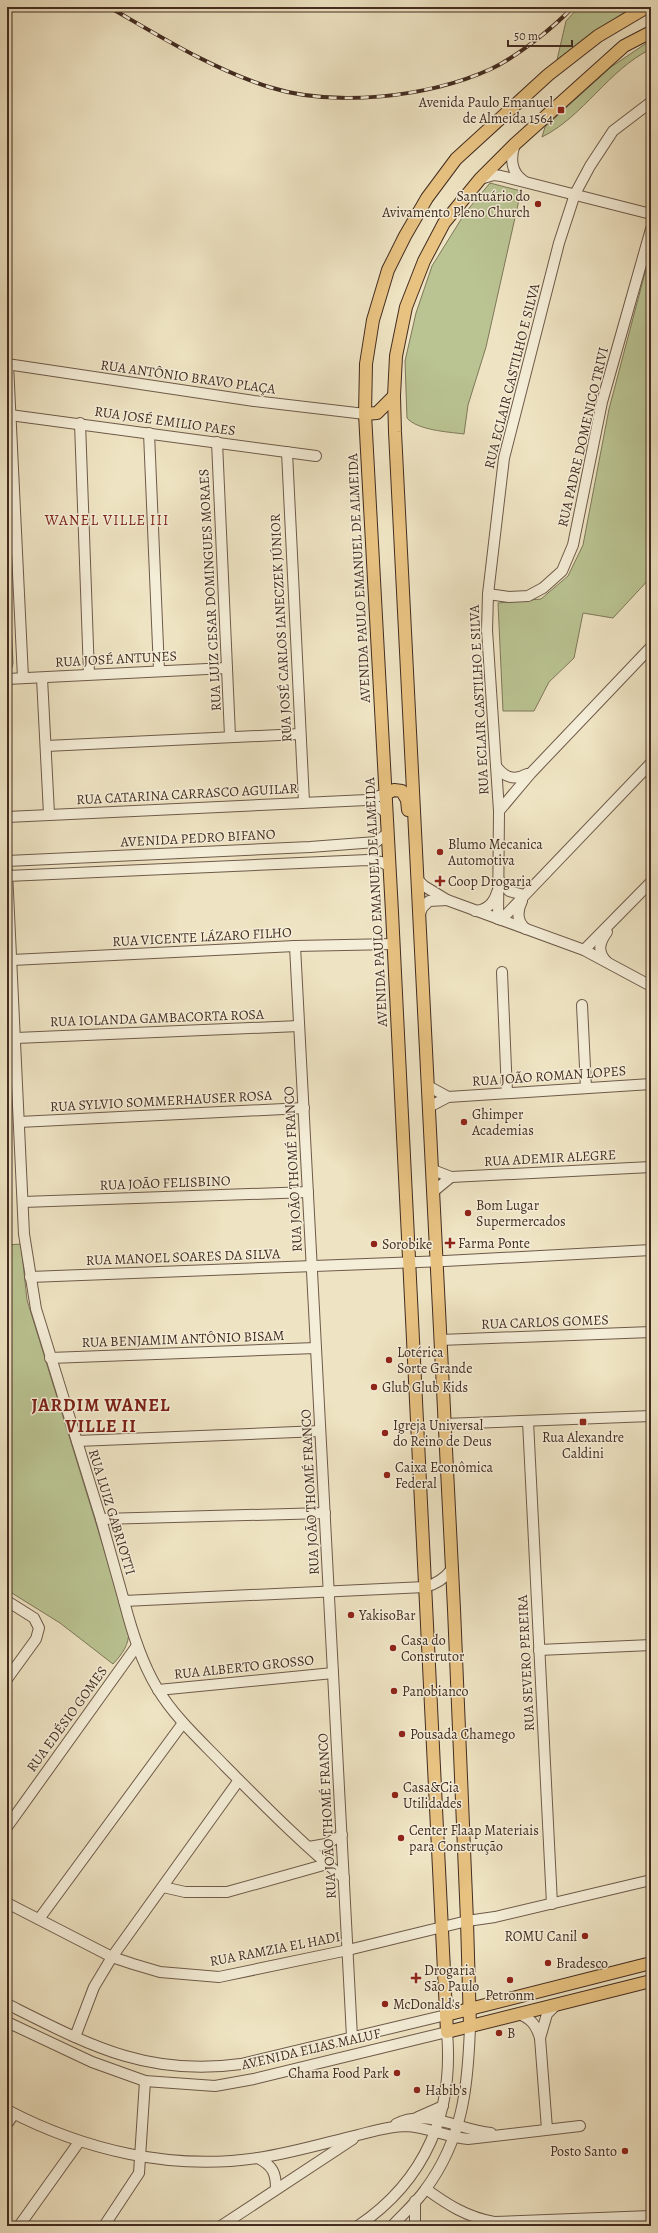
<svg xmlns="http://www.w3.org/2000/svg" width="658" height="2233" viewBox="0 0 658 2233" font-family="Alegreya,serif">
<rect width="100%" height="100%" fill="#eee3c2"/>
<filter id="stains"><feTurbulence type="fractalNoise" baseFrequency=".005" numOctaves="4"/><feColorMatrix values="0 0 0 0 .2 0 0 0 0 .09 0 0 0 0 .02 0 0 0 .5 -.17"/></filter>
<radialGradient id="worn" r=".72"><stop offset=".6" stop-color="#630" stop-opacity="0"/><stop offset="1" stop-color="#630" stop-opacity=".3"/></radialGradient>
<g fill="#bac392" stroke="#7e785a">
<polygon points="579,7 633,7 588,36 557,60 566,21"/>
<path d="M 651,40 L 651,49 C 608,70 584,116 542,137 L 545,127 L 611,67 Z"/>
<path d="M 490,183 L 521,191 L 486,347 L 468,405 L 464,434 C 448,432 417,430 407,418 L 405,361 L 416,313 L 432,266 L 465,213 Z"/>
<polygon points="651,250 651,577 613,618 583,613 574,658 549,682 534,711 503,711 498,603 541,599 568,576 583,545 609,409"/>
<polygon points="7,540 13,663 12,668 7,672"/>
<path d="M 21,1244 L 27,1300 L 129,1630 C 129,1645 123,1653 113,1664 L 60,1623 L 7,1590 L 7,1245 Z"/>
</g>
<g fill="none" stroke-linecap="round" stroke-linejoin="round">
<g stroke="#6e5a49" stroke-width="12">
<g id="minor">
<path d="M 515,144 C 510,158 511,173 524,181"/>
<polyline points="480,179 494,175 501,176 651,214"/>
<polyline points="7,364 254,401 365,414"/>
<polyline points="8,364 23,678"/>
<polyline points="10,415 316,456"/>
<polyline points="80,423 89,674"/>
<polyline points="149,433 159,670"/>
<polyline points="217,442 230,736"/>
<polyline points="287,452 304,802"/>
<polyline points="488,594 509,597 528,596 543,588 562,571 573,545 602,402 651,229"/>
<polyline points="42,678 49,814"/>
<polyline points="7,679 227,668"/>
<polyline points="46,746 300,734"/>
<path d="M 496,766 C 505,778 514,781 527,774"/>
<polyline points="385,794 367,800 386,812"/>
<polyline points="499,811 531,773 651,647"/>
<polyline points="7,817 367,800"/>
<polyline points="7,861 310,847 376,842 388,833"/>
<path d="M 7,871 L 24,1234 L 36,1309 L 101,1519 L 124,1601 L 425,1587 C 437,1584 445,1578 452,1569"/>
<polyline points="7,876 368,860 381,862 389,866"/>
<polyline points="418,880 424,886 447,900 584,950 651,986"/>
<polyline points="499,880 509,891 524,895"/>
<path d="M 522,901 C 517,911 516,921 526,929"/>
<path d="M 475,911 C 487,910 494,903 497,892"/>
<polyline points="420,914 422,908 429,901 447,900"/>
<polyline points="498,919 499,811 487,630 488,594 504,458 559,243 575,194 590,166 613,131 651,102"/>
<polyline points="501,920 651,763"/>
<path d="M 607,932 C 599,943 597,952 607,962"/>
<polyline points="295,946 352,2037"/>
<polyline points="584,950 651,882"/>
<polyline points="12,960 295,946 394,944"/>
<polyline points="502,972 507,1093"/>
<polyline points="582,1005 586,1088"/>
<polyline points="16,1038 299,1026"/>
<polyline points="428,1086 448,1097 429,1107"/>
<polyline points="448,1097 651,1084"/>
<polyline points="19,1122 304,1108"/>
<polyline points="433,1170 451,1177 434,1191"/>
<polyline points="451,1177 651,1167"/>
<polyline points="23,1202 308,1192"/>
<polyline points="30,1277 445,1261 651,1250"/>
<polyline points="440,1340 651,1332"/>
<polyline points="50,1358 316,1348"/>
<polyline points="528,1421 552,1904"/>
<polyline points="444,1424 651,1416"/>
<polyline points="77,1441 320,1431"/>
<polyline points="101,1519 325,1513"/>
<polyline points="7,1601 34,1618 39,1628 36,1639 7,1679"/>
<path d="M 124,1601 C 132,1632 141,1661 157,1688 C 175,1718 201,1741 225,1766 C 263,1804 302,1844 344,1878"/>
<polyline points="539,1650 651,1645"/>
<polyline points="158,1690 333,1673"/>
<polyline points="7,1827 136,1647"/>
<polyline points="309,1847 326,1844 342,1835"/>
<polyline points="163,1887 185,1892 227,1892 327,1864"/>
<polyline points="7,1903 112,1957 133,1964 160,1972 219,1977 348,1950 467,1921 495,1917 651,1880"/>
<polyline points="39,1919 183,1723"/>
<path d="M 7,2004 C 89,2045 147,2077 241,2064 L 446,2015"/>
<path d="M 518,2014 C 531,2018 536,2025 540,2038 L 547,2129"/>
<path d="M 7,2022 L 92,2062 L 145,2081 L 215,2086 L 254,2079 L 447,2032 C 454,2112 426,2180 358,2226"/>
<polyline points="75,2037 94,1987 112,1957 239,1780"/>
<polyline points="540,2038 547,2014 557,2004"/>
<path d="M 7,2110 C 84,2150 171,2171 258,2158 C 292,2153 325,2143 358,2135 C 374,2131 390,2126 406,2126 C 427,2127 447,2137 468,2139 L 580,2126"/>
<polyline points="418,2117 443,2106"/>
<polyline points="7,2124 14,2114"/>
<path d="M 396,2124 C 427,2108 459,2130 491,2133"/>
<path d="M 258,2158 C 273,2166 276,2173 276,2189"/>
<path d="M 426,2189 C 448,2205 467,2217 494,2222 L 651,2216"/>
<polyline points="19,2226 79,2142"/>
<polyline points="104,2226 139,2173 145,2081"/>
<polyline points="221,2226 353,2139"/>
<path d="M 392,2226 C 403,2214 416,2203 425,2190 C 463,2139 468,2087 470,2026"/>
<polyline points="415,2226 415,2201"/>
</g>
</g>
<g stroke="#432c21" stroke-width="14">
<g id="major">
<polyline points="647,7 598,36 548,75 456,159 427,198 405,236 388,270 373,320 366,364 365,414 392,912 447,2032 651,1981"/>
<polyline points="365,414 377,413 394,396"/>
<polyline points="385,794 394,790 402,791 407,800 408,810"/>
<polyline points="446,2015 651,1963"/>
<polyline points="470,2026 467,1921 454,1609 395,432 394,396 396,356 406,307 424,261 444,223 480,179 515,144 624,46 651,32"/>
</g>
</g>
<use href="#minor" stroke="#f4edd7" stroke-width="10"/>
<use href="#major" stroke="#e7c281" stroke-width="12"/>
<g stroke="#432c21" stroke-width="4">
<path id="rail" d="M 109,7 C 161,37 212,69 269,87 C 335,108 429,97 491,69 C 518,56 553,28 573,7"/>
</g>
<use href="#rail" stroke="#f4edd7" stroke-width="2.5" stroke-dasharray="8" stroke-linecap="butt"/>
</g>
<g fill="#8f2418" stroke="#f4edd7" stroke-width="1.5">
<rect x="557" y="106" width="8" height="8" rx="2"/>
<circle cx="538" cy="204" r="4"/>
<circle cx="440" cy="852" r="4"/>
<path d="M438 875h4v4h4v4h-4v4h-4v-4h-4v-4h4z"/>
<circle cx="464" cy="1122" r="4"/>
<circle cx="468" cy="1213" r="4"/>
<path d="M448 1237h4v4h4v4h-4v4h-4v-4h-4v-4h4z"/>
<circle cx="374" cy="1244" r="4"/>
<circle cx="389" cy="1360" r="4"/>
<circle cx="374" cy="1387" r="4"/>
<rect x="579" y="1418" width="8" height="8" rx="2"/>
<circle cx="385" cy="1433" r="4"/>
<circle cx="387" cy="1475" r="4"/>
<circle cx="351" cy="1615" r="4"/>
<circle cx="393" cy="1648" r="4"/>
<circle cx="394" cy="1691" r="4"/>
<circle cx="402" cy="1734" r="4"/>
<circle cx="395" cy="1795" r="4"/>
<circle cx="401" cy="1838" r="4"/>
<circle cx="585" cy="1936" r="4"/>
<circle cx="548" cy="1963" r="4"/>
<path d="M414 1972h4v4h4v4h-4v4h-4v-4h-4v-4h4z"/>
<circle cx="510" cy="1980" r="4"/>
<circle cx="385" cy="2004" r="4"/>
<circle cx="499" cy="2033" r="4"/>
<circle cx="397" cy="2073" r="4"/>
<circle cx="417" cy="2090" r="4"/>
<circle cx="625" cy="2151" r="4"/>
</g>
<g text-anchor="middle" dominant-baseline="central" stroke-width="3" stroke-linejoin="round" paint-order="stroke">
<g font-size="14" fill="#432c21" stroke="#f4edd7" text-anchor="start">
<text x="553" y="102" text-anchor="end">Avenida Paulo Emanuel<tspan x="553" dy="16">de Almeida 1564</tspan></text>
<text x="530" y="196" text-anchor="end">Santuário do<tspan x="530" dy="16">Avivamento Pleno Church</tspan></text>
<text x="448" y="844">Blumo Mecanica<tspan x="448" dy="16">Automotiva</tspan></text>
<text x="448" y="881">Coop Drogaria</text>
<text x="472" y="1114">Ghimper<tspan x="472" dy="16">Academias</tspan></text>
<text x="476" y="1205">Bom Lugar<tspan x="476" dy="16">Supermercados</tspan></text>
<text x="458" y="1243">Farma Ponte</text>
<text x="382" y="1244">Sorobike</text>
<text x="397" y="1352">Lotérica<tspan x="397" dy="16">Sorte Grande</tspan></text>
<text x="382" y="1387">Glub Glub Kids</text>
<text x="393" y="1425">Igreja Universal<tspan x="393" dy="16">do Reino de Deus</tspan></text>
<text x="583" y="1437" text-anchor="middle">Rua Alexandre<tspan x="583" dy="16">Caldini</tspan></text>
<text x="395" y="1467">Caixa Econômica<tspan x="395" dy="16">Federal</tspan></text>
<text x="359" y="1615">YakisoBar</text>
<text x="401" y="1640">Casa do<tspan x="401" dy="16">Construtor</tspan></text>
<text x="402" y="1691">Panobianco</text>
<text x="410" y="1734">Pousada Chamego</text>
<text x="403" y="1787">Casa&amp;Cia<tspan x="403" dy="16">Utilidades</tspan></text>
<text x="409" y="1830">Center Flaap Materiais<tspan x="409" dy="16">para Construção</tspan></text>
<text x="577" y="1936" text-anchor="end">ROMU Canil</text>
<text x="556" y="1963">Bradesco</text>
<text x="424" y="1970">Drogaria<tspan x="424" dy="16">São Paulo</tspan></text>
<text x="510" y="1995" text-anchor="middle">Petronm</text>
<text x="393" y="2004">McDonald's</text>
<text x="507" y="2033">B</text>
<text x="389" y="2073" text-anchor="end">Chama Food Park</text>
<text x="425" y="2090">Habib's</text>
<text x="617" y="2151" text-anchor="end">Posto Santo</text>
</g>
<g font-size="14" fill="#432c21" stroke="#f4edd7">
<text transform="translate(512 376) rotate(-76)">RUA ECLAIR CASTILHO E SILVA</text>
<text transform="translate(188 377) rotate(8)">RUA ANTÔNIO BRAVO PLAÇA</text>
<text transform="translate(165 421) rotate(8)">RUA JOSÉ EMILIO PAES</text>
<text transform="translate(583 437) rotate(-77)">RUA PADRE DOMENICO TRIVI</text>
<text transform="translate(359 578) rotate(-93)">AVENIDA PAULO EMANUEL DE ALMEIDA</text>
<text transform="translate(210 590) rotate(-93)">RUA LUIZ CESAR DOMINGUES MORAES</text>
<text transform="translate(281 628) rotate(-93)">RUA JOSÉ CARLOS IANECZEK JÚNIOR</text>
<text transform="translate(116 659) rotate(-3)">RUA JOSÉ ANTUNES</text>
<text transform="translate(479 700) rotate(-93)">RUA ECLAIR CASTILHO E SILVA</text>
<text transform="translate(187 794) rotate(-3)">RUA CATARINA CARRASCO AGUILAR</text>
<text transform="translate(198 838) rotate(-3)">AVENIDA PEDRO BIFANO</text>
<text transform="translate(376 902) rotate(-93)">AVENIDA PAULO EMANUEL DE ALMEIDA</text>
<text transform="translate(202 937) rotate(-3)">RUA VICENTE LÁZARO FILHO</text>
<text transform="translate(157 1018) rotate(-2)">RUA IOLANDA GAMBACORTA ROSA</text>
<text transform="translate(549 1076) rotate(-4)">RUA JOÃO ROMAN LOPES</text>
<text transform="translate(161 1101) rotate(-3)">RUA SYLVIO SOMMERHAUSER ROSA</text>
<text transform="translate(550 1158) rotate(-3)">RUA ADEMIR ALEGRE</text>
<text transform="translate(293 1169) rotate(-93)">RUA JOÃO THOMÉ FRANCO</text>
<text transform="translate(165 1183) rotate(-2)">RUA JOÃO FELISBINO</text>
<text transform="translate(183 1257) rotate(-2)">RUA MANOEL SOARES DA SILVA</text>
<text transform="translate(545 1322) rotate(-2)">RUA CARLOS GOMES</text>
<text transform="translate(183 1339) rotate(-2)">RUA BENJAMIM ANTÔNIO BISAM</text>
<text transform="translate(310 1492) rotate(-93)">RUA JOÃO THOMÉ FRANCO</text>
<text transform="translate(112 1512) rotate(73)">RUA LUIZ GABRIOTTI</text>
<text transform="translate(526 1663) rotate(-93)">RUA SEVERO PEREIRA</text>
<text transform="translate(244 1667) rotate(-6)">RUA ALBERTO GROSSO</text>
<text transform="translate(67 1719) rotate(-54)">RUA EDÉSIO GOMES</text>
<text transform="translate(327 1816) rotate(-93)">RUA JOÃO THOMÉ FRANCO</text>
<text transform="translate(275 1949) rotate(-11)">RUA RAMZIA EL HADI</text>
<text transform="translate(311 2049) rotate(-13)">AVENIDA ELIAS MALUF</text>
</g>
<g font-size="15" letter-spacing="1" fill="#7a1f14" stroke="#f4edd7">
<text x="107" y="520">WANEL VILLE III</text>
</g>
<g font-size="18" font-weight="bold" letter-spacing="1" fill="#7a1f14" stroke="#f4edd7">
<text x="101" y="1405">JARDIM WANEL<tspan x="101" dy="21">VILLE II</tspan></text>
</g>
</g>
<rect width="658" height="2233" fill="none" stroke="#eee3c2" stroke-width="24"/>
<rect x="8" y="8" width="642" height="2217" fill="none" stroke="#432c21" stroke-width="2"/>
<rect x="12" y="12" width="634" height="2209" fill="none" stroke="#432c21"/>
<path d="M508 40v6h64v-6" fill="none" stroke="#432c21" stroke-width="2"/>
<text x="514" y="40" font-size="12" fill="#432c21" stroke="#f4edd7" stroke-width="3" paint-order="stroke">50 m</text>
<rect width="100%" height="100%" filter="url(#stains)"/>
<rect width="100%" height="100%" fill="url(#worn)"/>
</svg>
